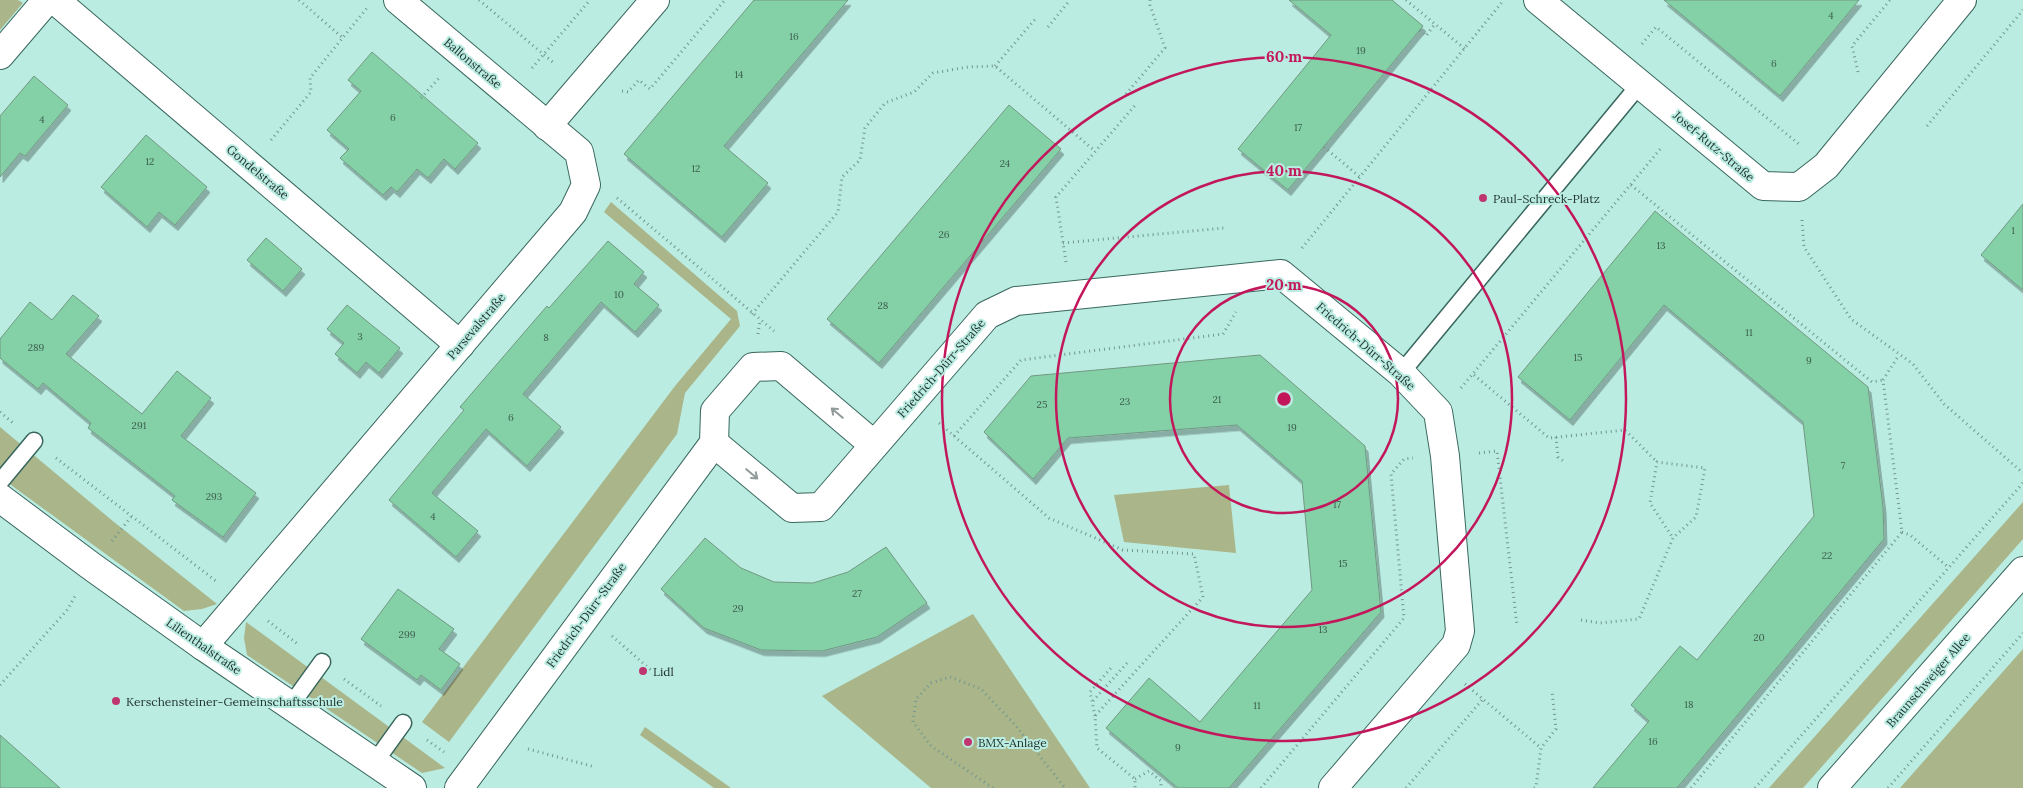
<svg xmlns="http://www.w3.org/2000/svg" width="2023" height="788" viewBox="0 0 2023 788" font-family="Lora,serif">
<defs>
<filter id="shadow"><feDropShadow dx="3" dy="5.5" stdDeviation="0" flood-color="#0004"/></filter>
</defs>
<rect width="100%" height="100%" fill="#baece1"/>
<g fill="#aab589">
<polygon points="0,0 18,0 23,3 0,30"/>
<polygon points="611,202 737,311 740,326 685,393 677,434 449,742 422,722 675,386 731,319 604,212"/>
<polygon points="0,427 114,522 217,604 202,609 184,611 0,477"/>
<polygon points="1229,485 1236,553 1124,542 1114,495"/>
<polygon points="2023,502 2023,539 1803,788 1769,788"/>
<polygon points="973,614 1090,788 931,788 822,696"/>
<polygon points="246,622 445,768 422,773 247,655 244,638"/>
<polygon points="2023,649 2023,788 1900,788"/>
<polygon points="645,727 731,788 714,788 640,735"/>
</g>
<g fill="#85d1a7" stroke="#719882" filter="url(#shadow)">
<polygon points="754,0 848,0 724,146 768,183 722,237 624,154"/>
<polygon points="1289,0 1392,0 1423,26 1288,190 1238,149 1331,35"/>
<polygon points="1664,0 1859,0 1780,96"/>
<polygon points="372,52 478,143 455,169 444,159 428,178 417,169 397,192 391,187 383,195 340,158 349,149 327,130 361,91 348,80"/>
<polygon points="34,76 68,105 25,156 20,153 0,177 0,116"/>
<polygon points="1009,105 1061,149 879,363 827,319"/>
<polygon points="146,135 207,187 175,225 159,212 147,227 101,187"/>
<polygon points="2023,204 2023,290 1981,255"/>
<polygon points="1655,211 1868,387 1883,507 1884,539 1677,788 1593,788 1649,721 1631,705 1680,646 1697,660 1814,516 1803,422 1664,305 1570,420 1518,377"/>
<polygon points="266,238 302,269 283,291 247,260"/>
<polygon points="608,241 644,272 634,284 659,305 635,332 601,302 523,394 561,427 527,466 486,429 432,493 478,531 456,557 389,500 464,410 460,407 547,306 549,308"/>
<polygon points="73,295 99,316 66,354 142,414 177,371 211,398 181,436 256,493 223,537 172,500 175,496 88,428 91,423 43,383 38,389 0,358 0,339 30,302 52,320"/>
<polygon points="347,305 400,348 379,373 366,362 357,373 335,354 344,343 327,329"/>
<polygon points="1260,355 1365,446 1381,612 1229,788 1178,788 1106,728 1149,678 1200,722 1312,590 1302,481 1237,425 1068,438 1033,479 984,432 1031,376"/>
<polygon points="705,538 741,568 774,582 813,583 848,572 886,547 927,603 877,637 822,651 761,650 704,628 661,589"/>
<polygon points="398,589 454,629 439,649 460,664 441,690 421,675 417,680 361,639"/>
<polygon points="0,735 60,788 0,788"/>
</g>
<g fill="none" stroke-linecap="round" stroke-linejoin="round">
<g stroke="#39675e" stroke-width="19">
<g id="service">
<polyline points="1401,373 1640,84"/>
<polyline points="0,482 34,441"/>
<polyline points="291,705 322,662"/>
<polyline points="375,762 403,723"/>
</g>
</g>
<g stroke="#39675e" stroke-width="30">
<g id="minor">
<polyline points="55,0 460,345"/>
<polyline points="1538,0 1763,186 1799,187 1826,166 1962,0"/>
<polyline points="0,55 47,0"/>
<polyline points="547,126 655,0"/>
<polyline points="714,443 792,508 821,507 987,315 1016,301 1281,274 1401,373 1438,412 1445,456 1460,631 1456,645 1333,788"/>
<polyline points="203,646 573,212 586,185 579,152 398,0"/>
<polyline points="459,788 714,443 715,411 753,367 781,366 874,445"/>
</g>
</g>
<g stroke="#39675e" stroke-width="30">
<g id="tertiary">
<polyline points="0,498 91,566 203,646 412,788"/>
<polyline points="1832,788 2023,571"/>
</g>
</g>
<g stroke="#73978f" stroke-width="3" stroke-dasharray="1 4" stroke-linecap="butt">
<polyline points="299,0 343,38"/>
<polyline points="479,0 555,64"/>
<polyline points="1406,0 1465,49"/>
<polyline points="1048,27 1070,0"/>
<polyline points="1420,30 1426,36 1435,24"/>
<polyline points="1642,44 1656,27 1800,145"/>
<polyline points="995,66 1037,17"/>
<polyline points="532,68 590,0"/>
<polyline points="1858,72 1852,46 1890,0"/>
<polyline points="622,91 628,92 639,80 650,89 725,0"/>
<polyline points="1126,94 1165,48 1150,5 1150,0"/>
<polyline points="421,98 439,78"/>
<polyline points="1927,126 2023,10"/>
<polyline points="271,140 311,92 310,78 367,8"/>
<polyline points="1324,147 1360,177"/>
<polyline points="1631,185 1872,382 1883,380"/>
<polyline points="617,198 774,331"/>
<polyline points="1802,220 1804,247 1851,319 1913,364 1944,404 2023,473"/>
<polyline points="1063,243 1224,228"/>
<polyline points="1302,248 1503,1"/>
<polyline points="1066,262 1056,197 1137,103"/>
<polyline points="752,314 838,212 842,177 860,160 865,128 885,103 914,92 933,73 968,67 995,66 1095,151"/>
<polyline points="758,334 760,320"/>
<polyline points="1474,375 1549,438 1625,430 1657,462"/>
<polyline points="1461,388 1662,147"/>
<polyline points="0,412 13,423"/>
<polyline points="939,423 1049,518 1123,550 1194,554 1203,597 1095,716 1097,748 1135,779 1135,788"/>
<polyline points="954,436 1021,360 1223,334 1236,312"/>
<polyline points="1556,437 1558,457 1566,463"/>
<polyline points="1479,453 1497,451 1517,626"/>
<polyline points="56,458 216,581"/>
<polyline points="1902,532 1910,535 1948,567"/>
<polyline points="112,541 131,517"/>
<polyline points="1581,620 1600,623 1639,619 1673,538 1696,517 1705,468 1657,462 1650,503 1673,538"/>
<polyline points="268,621 299,645"/>
<polyline points="612,636 659,677"/>
<polyline points="344,679 381,706"/>
<polyline points="1465,684 1541,748"/>
<polyline points="0,685 68,609 75,596"/>
<polyline points="1093,701 1127,663"/>
<polyline points="1095,716 1090,692 1111,668"/>
<polyline points="427,740 444,752"/>
<polyline points="528,749 595,767"/>
<polyline points="1135,779 1149,771 1161,781 1161,788"/>
<polyline points="993,788 931,746 913,722 916,699 931,683 950,677 981,689 1016,726 1065,788"/>
<polyline points="1261,788 1404,618 1391,474 1404,459 1413,458"/>
<polyline points="1406,788 1483,699"/>
<polyline points="1534,788 1536,787 1541,748 1556,729 1552,691"/>
<polyline points="1691,788 1902,532 1883,380 1899,355"/>
<polyline points="1755,788 2023,483"/>
<polyline points="1888,788 2023,633"/>
</g>
<use href="#service" stroke="#fff" stroke-width="16"/>
<use href="#minor" stroke="#fff" stroke-width="28"/>
<use href="#tertiary" stroke="#fff" stroke-width="28"/>
</g>
<defs><path id="oneway-shaft" d="M-6 0H5M1.5-3L5.5 0L1.5 3" fill="none" stroke-width="1.6" stroke-linecap="round" stroke-linejoin="round" transform="scale(1.25)"/></defs>
<g stroke="#909a98">
<use href="#oneway-shaft" transform="translate(837 413) rotate(-140)"/>
<use href="#oneway-shaft" transform="translate(752 474) rotate(40)"/>
</g>
<g fill="none" stroke="#c2185b" stroke-width="2.5">
<circle cx="1284" cy="399" r="114"/>
<circle cx="1284" cy="399" r="228"/>
<circle cx="1284" cy="399" r="342"/>
</g>
<g fill="#be356f" stroke="#baece1" stroke-width="2">
<circle cx="1483" cy="198" r="5"/>
<circle cx="643" cy="671" r="5"/>
<circle cx="116" cy="701" r="5"/>
<circle cx="968" cy="742" r="5"/>
</g>
<g text-anchor="middle" dominant-baseline="central" stroke-width="4" stroke-linejoin="round" paint-order="stroke">
<g font-size="10" fill="#3b5d4e">
<text x="1831" y="15">4</text>
<text x="794" y="36">16</text>
<text x="1361" y="50">19</text>
<text x="1774" y="63">6</text>
<text x="739" y="74">14</text>
<text x="393" y="117">6</text>
<text x="42" y="119">4</text>
<text x="1298" y="127">17</text>
<text x="150" y="161">12</text>
<text x="1005" y="163">24</text>
<text x="696" y="168">12</text>
<text x="2013" y="230">1</text>
<text x="944" y="234">26</text>
<text x="1661" y="245">13</text>
<text x="619" y="294">10</text>
<text x="883" y="305">28</text>
<text x="1749" y="332">11</text>
<text x="360" y="336">3</text>
<text x="546" y="337">8</text>
<text x="36" y="347">289</text>
<text x="1578" y="357">15</text>
<text x="1809" y="360">9</text>
<text x="1217" y="399">21</text>
<text x="1125" y="401">23</text>
<text x="1042" y="404">25</text>
<text x="511" y="417">6</text>
<text x="139" y="425">291</text>
<text x="1292" y="427">19</text>
<text x="1843" y="465">7</text>
<text x="214" y="496">293</text>
<text x="1337" y="504">17</text>
<text x="433" y="516">4</text>
<text x="1827" y="555">22</text>
<text x="1343" y="563">15</text>
<text x="857" y="593">27</text>
<text x="738" y="608">29</text>
<text x="1323" y="629">13</text>
<text x="407" y="634">299</text>
<text x="1759" y="637">20</text>
<text x="1689" y="704">18</text>
<text x="1257" y="705">11</text>
<text x="1653" y="741">16</text>
<text x="1178" y="747">9</text>
</g>
<g font-size="12" fill="#223631" stroke="#baece1">
<text transform="translate(473 63) rotate(40)">Ballonstraße</text>
<text transform="translate(1714 146) rotate(40)">Josef-Rutz-Straße</text>
<text transform="translate(258 172) rotate(40)">Gondelstraße</text>
<text transform="translate(476 326) rotate(-50)">Parsevalstraße</text>
<text transform="translate(1366 346) rotate(41)">Friedrich-Dürr-Straße</text>
<text transform="translate(941 368) rotate(-49)">Friedrich-Dürr-Straße</text>
<text transform="translate(586 615) rotate(-54)">Friedrich-Dürr-Straße</text>
<text transform="translate(204 646) rotate(35)">Lilienthalstraße</text>
<text transform="translate(1928 680) rotate(-49)">Braunschweiger Allee</text>
</g>
<g font-size="12" fill="#223631" stroke="#baece1" text-anchor="start">
<text x="1493" y="198">Paul-Schreck-Platz</text>
<text x="653" y="671">Lidl</text>
<text x="126" y="701">Kerschensteiner-Gemeinschaftsschule</text>
<text x="978" y="742">BMX-Anlage</text>
</g>
</g>
<circle cx="1284" cy="399" r="8" fill="#c2185b" stroke="#baece1" stroke-width="2.5"/>
<g font-size="15" text-anchor="middle" font-weight="bold" fill="#c2185b" stroke="#baece1" stroke-width="4" stroke-linejoin="round" paint-order="stroke">
<text x="1284" y="62">60 m</text>
<text x="1284" y="176">40 m</text>
<text x="1284" y="290">20 m</text>
</g>
</svg>
